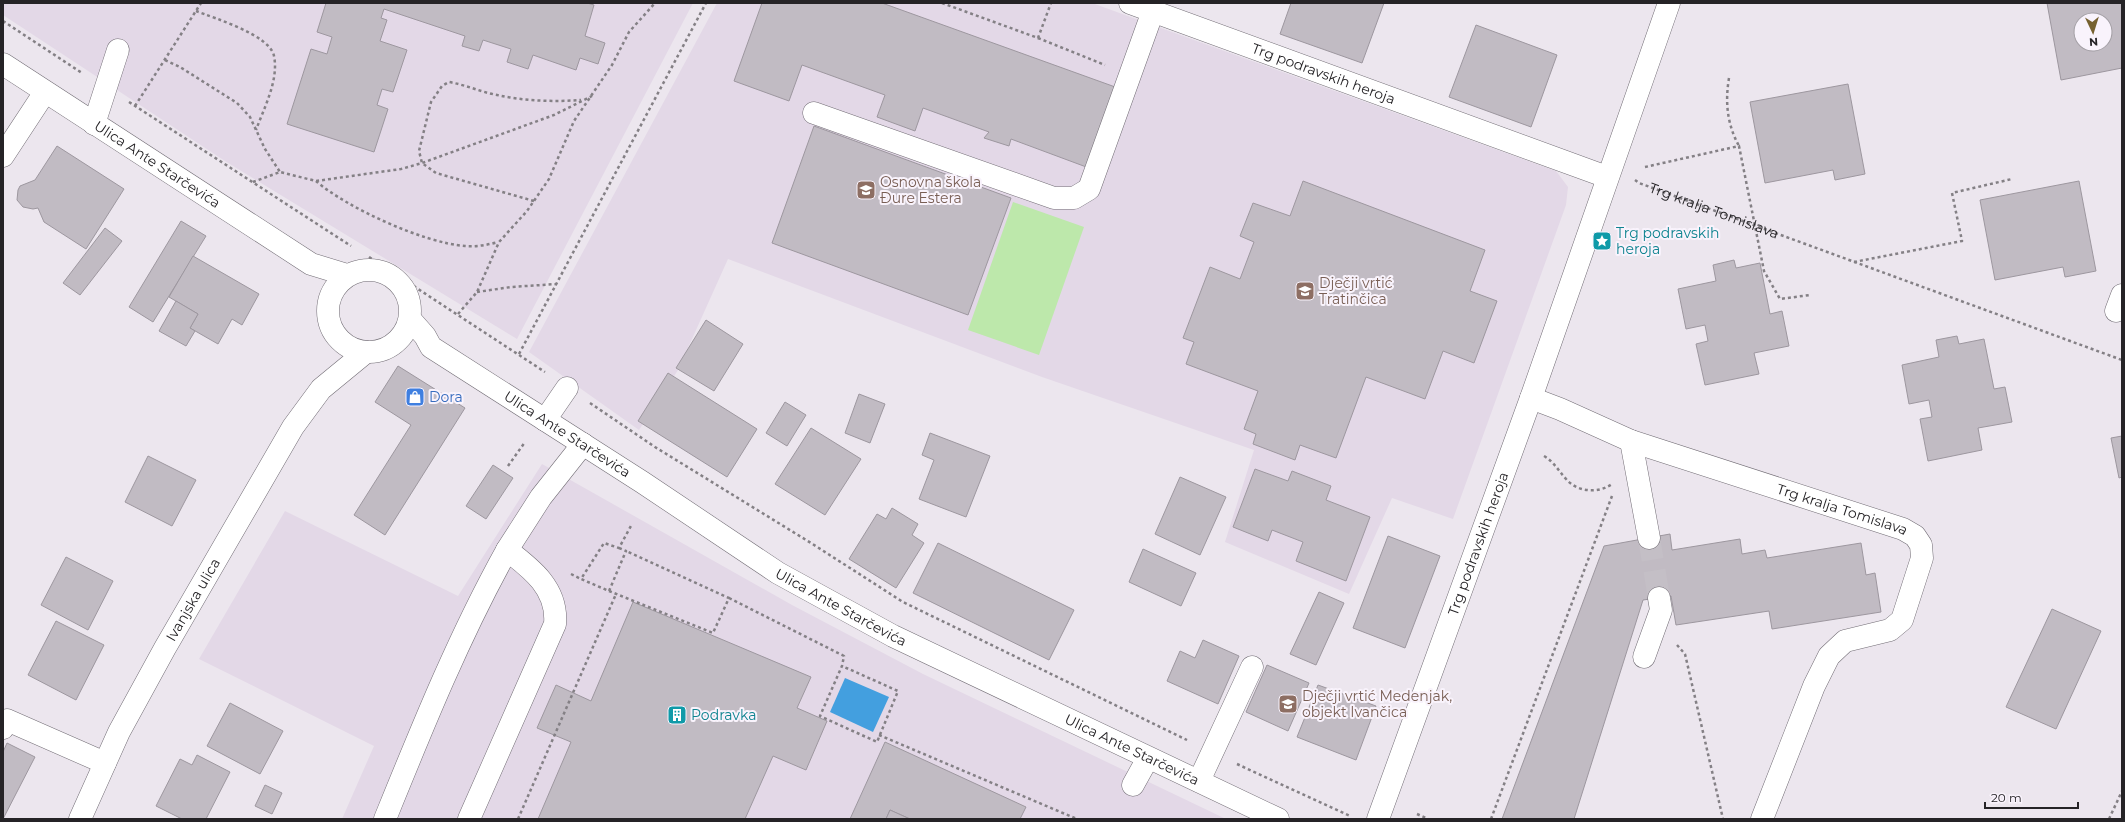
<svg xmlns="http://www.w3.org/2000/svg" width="2125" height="822" viewBox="0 0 2125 822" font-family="Montserrat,sans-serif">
<rect width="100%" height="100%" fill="#ece6ee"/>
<g fill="#e3d8e7">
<polygon points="3,3 693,3 517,339 225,161 3,15"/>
<polygon points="717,3 1092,3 1556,171 1568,187 1566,205 1453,519 1392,498 1349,594 1225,542 1254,450 1042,377 728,259 678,370 639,430 529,352"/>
<polygon points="542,464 792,605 923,674 1226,819 342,819 374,746 199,659 285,511 458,596"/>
</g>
<polygon fill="#bde8ab" points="1013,202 1084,227 1039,355 968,330"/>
<polygon fill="#439fdf" points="845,678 889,697 873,732 830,712"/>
<g fill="#c1bbc3" stroke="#9d979f" fill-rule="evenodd">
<polygon points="326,3 587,3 594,5 585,36 605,43 598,64 580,58 576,70 533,55 528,69 507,62 511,49 483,40 479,51 462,46 465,36 384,9 381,18 387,20 380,41 407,50 393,92 382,89 377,105 388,109 374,152 287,124 311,49 327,54 332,37 317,32"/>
<polygon points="762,3 882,3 1118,88 1089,168 1011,139 1009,146 984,138 989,132 923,108 915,131 877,117 885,95 802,65 789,101 734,81"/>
<polygon points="1291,3 1384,3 1362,63 1280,34"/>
<path d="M 2047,3 L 2122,3 L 2122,68 L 2061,80 ZM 2081,20 L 2105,20 L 2105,44 L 2081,44 Z"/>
<polygon points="1476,25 1557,55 1531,127 1449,97"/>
<polygon points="1848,84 1865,174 1835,180 1833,170 1765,183 1750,102"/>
<polygon points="814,126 1011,198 968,315 772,243"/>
<polygon points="57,146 124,189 86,249 44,222 38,208 33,209 23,207 17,200 18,190 20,186 35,180"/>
<polygon points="1303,181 1485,250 1470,291 1497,301 1474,363 1443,351 1425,399 1366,377 1336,458 1300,445 1295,460 1253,444 1256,434 1244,429 1258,391 1186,364 1194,342 1183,338 1210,267 1240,279 1254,242 1240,236 1253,203 1290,216"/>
<polygon points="2079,181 2096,271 2065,277 2063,267 1995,280 1980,200"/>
<polygon points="181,221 206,236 153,322 129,307"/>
<polygon points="105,228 122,241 80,295 63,283"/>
<polygon points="193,256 259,294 242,325 232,319 218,344 190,328 198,314 169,297"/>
<polygon points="1734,260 1736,268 1760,263 1770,314 1782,311 1789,346 1754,353 1759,374 1705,385 1696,344 1708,341 1705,325 1686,329 1678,289 1716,281 1713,265"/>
<polygon points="176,301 198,314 190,328 195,331 186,346 159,331"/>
<polygon points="706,320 743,344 714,391 676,368"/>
<polygon points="1957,336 1959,344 1984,339 1994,389 2005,387 2012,422 1978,428 1982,450 1928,461 1920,419 1932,417 1929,400 1909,404 1902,365 1939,357 1936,340"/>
<polygon points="398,366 465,408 385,535 354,515 411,425 375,402"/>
<polygon points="668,373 757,429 727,477 638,421"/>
<polygon points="859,394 885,404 870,443 845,433"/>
<polygon points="785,402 806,415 787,446 766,433"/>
<polygon points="811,428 861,459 825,515 775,484"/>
<polygon points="930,433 990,456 966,517 919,499 934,460 922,455"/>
<polygon points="2122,436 2122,477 2119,478 2111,438"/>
<polygon points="148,456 196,480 172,526 125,502"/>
<polygon points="493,465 513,478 486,519 466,506"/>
<polygon points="1255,469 1288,481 1292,471 1331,486 1326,500 1370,517 1346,581 1296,561 1303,542 1272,530 1268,541 1233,527"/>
<polygon points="1180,477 1226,497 1200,555 1155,534"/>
<polygon points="892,508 918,524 912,535 924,543 896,588 849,559 877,514 886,519"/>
<polygon points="1670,534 1672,550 1740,539 1742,554 1765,550 1767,558 1861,543 1866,575 1875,573 1881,612 1772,629 1769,611 1676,625 1671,596 1643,600 1574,819 1502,819 1604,546"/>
<polygon points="1388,536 1440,556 1405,648 1353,628"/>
<polygon points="938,543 1074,610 1049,660 913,593"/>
<polygon points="1143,549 1196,573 1181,606 1129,582"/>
<polygon points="66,557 113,581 88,630 41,605"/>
<polygon points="1319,592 1344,603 1316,665 1290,654"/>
<polygon points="633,602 811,677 797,708 827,721 806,770 773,756 745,819 538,819 571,742 537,728 556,685 591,701"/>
<polygon points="2052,609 2101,631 2056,729 2006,707"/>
<polygon points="56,621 104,645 76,700 28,675"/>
<polygon points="1203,640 1239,656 1218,704 1167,681 1180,651 1195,658"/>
<polygon points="1267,665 1309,683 1288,731 1246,712"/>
<polygon points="1318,685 1376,706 1356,760 1297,737"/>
<polygon points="230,703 283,731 260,774 207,746"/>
<polygon points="885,742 1026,807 1020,819 910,819 890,810 886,819 850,819"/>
<polygon points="7,743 35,757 3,819 3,752"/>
<polygon points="197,755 230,772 206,819 182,819 156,806 180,759 192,765"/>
<polygon points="265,785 282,793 272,814 255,806"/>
<polygon points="890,810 910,819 886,819"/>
</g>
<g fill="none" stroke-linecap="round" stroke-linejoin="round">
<polyline stroke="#c4bfc6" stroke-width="22" stroke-dasharray="22 11" stroke-linecap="butt" points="1649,538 1659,598"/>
<g stroke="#726d75" stroke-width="23">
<g id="minor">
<path id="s2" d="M 1130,3 L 1607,177"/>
<polyline points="814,113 1054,198 1074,198 1089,189 1153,11"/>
<polyline points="94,124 118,50"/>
<polyline points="3,156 45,92"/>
<polyline points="2116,311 2122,295"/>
<path id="s3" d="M 1531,398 L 1560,409 L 1631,441 L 1903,529 L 1915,536 L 1921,545 L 1922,558 L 1902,620 L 1890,630 L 1845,641 L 1829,656 L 1814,686 L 1762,819"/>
<polyline points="545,420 567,388"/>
<polyline points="1631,441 1649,538"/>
<polyline points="507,550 541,497 583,444"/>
<polyline points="1644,657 1661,610 1659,598"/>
<polyline points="3,728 7,720 105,763"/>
<polyline points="1199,781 1252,667"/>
<polyline points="1133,785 1148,758"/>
<path d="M 385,819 C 422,728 459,636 507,550 C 532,569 558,589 555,624 L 469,819"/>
<path id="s4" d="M 1378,819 L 1531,398 L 1669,3"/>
</g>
</g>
<g stroke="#726d75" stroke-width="23">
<g id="major">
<path id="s5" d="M 3,64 L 311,264 L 347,275"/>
<circle cx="369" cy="311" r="41"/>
<path id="s6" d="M 410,319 L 425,336 L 431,347 L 642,482 L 778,573 L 893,636 L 1278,819"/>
<path id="s7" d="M 80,819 L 119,732 L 165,648 L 293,427 L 321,389 L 366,352"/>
</g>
</g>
<g stroke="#848085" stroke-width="2.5" stroke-dasharray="3 3" stroke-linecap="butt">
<polyline points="942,3 1038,38 1051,3"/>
<path d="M 196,11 C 214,18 270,35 274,56 C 279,80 264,108 256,130"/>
<polyline points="3,21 82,73"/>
<polyline points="1038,38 1105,65"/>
<polyline points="165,60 180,67 237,103 250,117 265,149 280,172"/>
<path d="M 1729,78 C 1725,102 1727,124 1739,146"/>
<polyline points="129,102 351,246"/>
<polyline points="135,106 201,3"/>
<polyline points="1645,167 1739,146 1764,271 1780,299 1810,295"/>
<path id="s1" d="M 1635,180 L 1639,183 L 2122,360"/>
<path d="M 316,181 C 347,208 424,243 465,246 C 476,247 487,245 498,242"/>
<polyline points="253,182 280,172 316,181 401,169 422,163 554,115 592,96"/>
<path d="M 534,201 L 436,173 L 422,163 L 419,151 L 431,102 L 442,86 L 449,82 C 466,85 481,92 497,95 C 524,101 554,102 581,100"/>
<path d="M 369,257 C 388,270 399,266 415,287 L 545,372"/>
<polyline points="1854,262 1962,241 1952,193 2012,179"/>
<polyline points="477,292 511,287 557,284"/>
<polyline points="458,314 477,292 499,242 527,211 549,179 574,121 612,65 629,32 655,3"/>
<polyline points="519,354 706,3"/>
<polyline points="590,403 655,447 811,543 903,602 1187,740"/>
<path d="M 1544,456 C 1554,462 1558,470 1566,479 C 1577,492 1598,494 1612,484"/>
<polyline points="508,466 525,442"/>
<polyline points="619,548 626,551 609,591 581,579 604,543 619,548 632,524"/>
<polyline points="571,574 581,579"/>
<polyline points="609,591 713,633 729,598 626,551"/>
<polyline points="729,598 844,656 842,666 820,716 877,742 898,691 842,666"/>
<polyline points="1677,645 1685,654 1723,819"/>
<polyline points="879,735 1077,819"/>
<polyline points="1237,764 1350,816"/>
<polyline points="1417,814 1428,819"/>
<polyline points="518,819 616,594"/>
<polyline points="1491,819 1612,496"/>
<polyline points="2109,819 2122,791"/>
</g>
<use href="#minor" stroke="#fff" stroke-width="22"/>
<use href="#major" stroke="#fff" stroke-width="22"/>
</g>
<defs>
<g id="school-square" transform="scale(1)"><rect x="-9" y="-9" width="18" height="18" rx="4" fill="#8d6e63" stroke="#f9f3fc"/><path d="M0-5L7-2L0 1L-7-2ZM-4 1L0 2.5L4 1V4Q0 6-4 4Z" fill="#fff"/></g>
<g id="sight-square" transform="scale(1)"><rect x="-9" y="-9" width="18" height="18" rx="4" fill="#0f9aa8" stroke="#f9f3fc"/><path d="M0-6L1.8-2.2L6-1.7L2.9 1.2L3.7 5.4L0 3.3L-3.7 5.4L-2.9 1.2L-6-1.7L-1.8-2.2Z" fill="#fff"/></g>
<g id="shop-square" transform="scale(1)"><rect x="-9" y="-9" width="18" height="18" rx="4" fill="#3f7fe0" stroke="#f9f3fc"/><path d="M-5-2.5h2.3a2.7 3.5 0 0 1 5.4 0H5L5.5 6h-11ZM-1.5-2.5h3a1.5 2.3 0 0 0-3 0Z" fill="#fff"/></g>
<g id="building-square" transform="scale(1)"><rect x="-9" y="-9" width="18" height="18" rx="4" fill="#0f9aa8" stroke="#f9f3fc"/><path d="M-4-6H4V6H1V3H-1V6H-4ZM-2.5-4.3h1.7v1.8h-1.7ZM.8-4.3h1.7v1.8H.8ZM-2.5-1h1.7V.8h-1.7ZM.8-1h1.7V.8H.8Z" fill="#fff"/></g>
</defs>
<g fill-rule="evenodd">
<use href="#school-square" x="866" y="190"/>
<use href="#sight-square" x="1602" y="241"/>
<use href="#school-square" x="1305" y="291"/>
<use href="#shop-square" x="415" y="397"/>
<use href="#school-square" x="1288" y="704"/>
<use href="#building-square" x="677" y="715"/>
</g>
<g text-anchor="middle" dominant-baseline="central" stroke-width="4" stroke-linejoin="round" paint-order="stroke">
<g font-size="14" fill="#252326" stroke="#f9f3fc">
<text stroke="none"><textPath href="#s2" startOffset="206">Trg podravskih heroja</textPath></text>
<text stroke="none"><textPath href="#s5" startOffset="184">Ulica Ante Starčevića</textPath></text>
<text stroke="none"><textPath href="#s1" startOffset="85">Trg kralja Tomislava</textPath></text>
<text stroke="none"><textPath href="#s6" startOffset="197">Ulica Ante Starčevića</textPath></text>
<text stroke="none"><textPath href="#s3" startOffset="331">Trg kralja Tomislava</textPath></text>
<text stroke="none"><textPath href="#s4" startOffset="293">Trg podravskih heroja</textPath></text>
<text stroke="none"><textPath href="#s7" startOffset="247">Ivanjska ulica</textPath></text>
<text stroke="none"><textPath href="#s6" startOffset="521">Ulica Ante Starčevića</textPath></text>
<text stroke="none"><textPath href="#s6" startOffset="845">Ulica Ante Starčevića</textPath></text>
</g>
<g font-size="14" fill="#785e54" stroke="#f9f3fc" text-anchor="start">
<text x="880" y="182">Osnovna škola<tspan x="880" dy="16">Đure Estera</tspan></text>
<text x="1319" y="283">Dječji vrtić<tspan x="1319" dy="16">Tratinčica</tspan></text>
<text x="1302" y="696">Dječji vrtić Medenjak,<tspan x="1302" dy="16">objekt Ivančica</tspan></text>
</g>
<g font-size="14" fill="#0d838f" stroke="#f9f3fc" text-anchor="start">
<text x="1616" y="233">Trg podravskih<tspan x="1616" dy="16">heroja</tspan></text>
<text x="691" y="715">Podravka</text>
</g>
<g font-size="14" fill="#366cbe" stroke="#f9f3fc" text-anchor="start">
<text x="429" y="397">Dora</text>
</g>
</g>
<rect width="2125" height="822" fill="none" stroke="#252326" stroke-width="8"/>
<g transform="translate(2093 32) rotate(176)"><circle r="19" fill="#f9f3fc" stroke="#a4a0a6"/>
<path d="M0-3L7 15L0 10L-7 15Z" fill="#766130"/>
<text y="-6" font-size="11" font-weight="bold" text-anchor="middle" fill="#252326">N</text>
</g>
<path d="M1985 802v6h93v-6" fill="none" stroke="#252326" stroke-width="2"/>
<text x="1991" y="802" font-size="12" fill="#252326" stroke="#f9f3fc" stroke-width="3" paint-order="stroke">20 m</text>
</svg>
